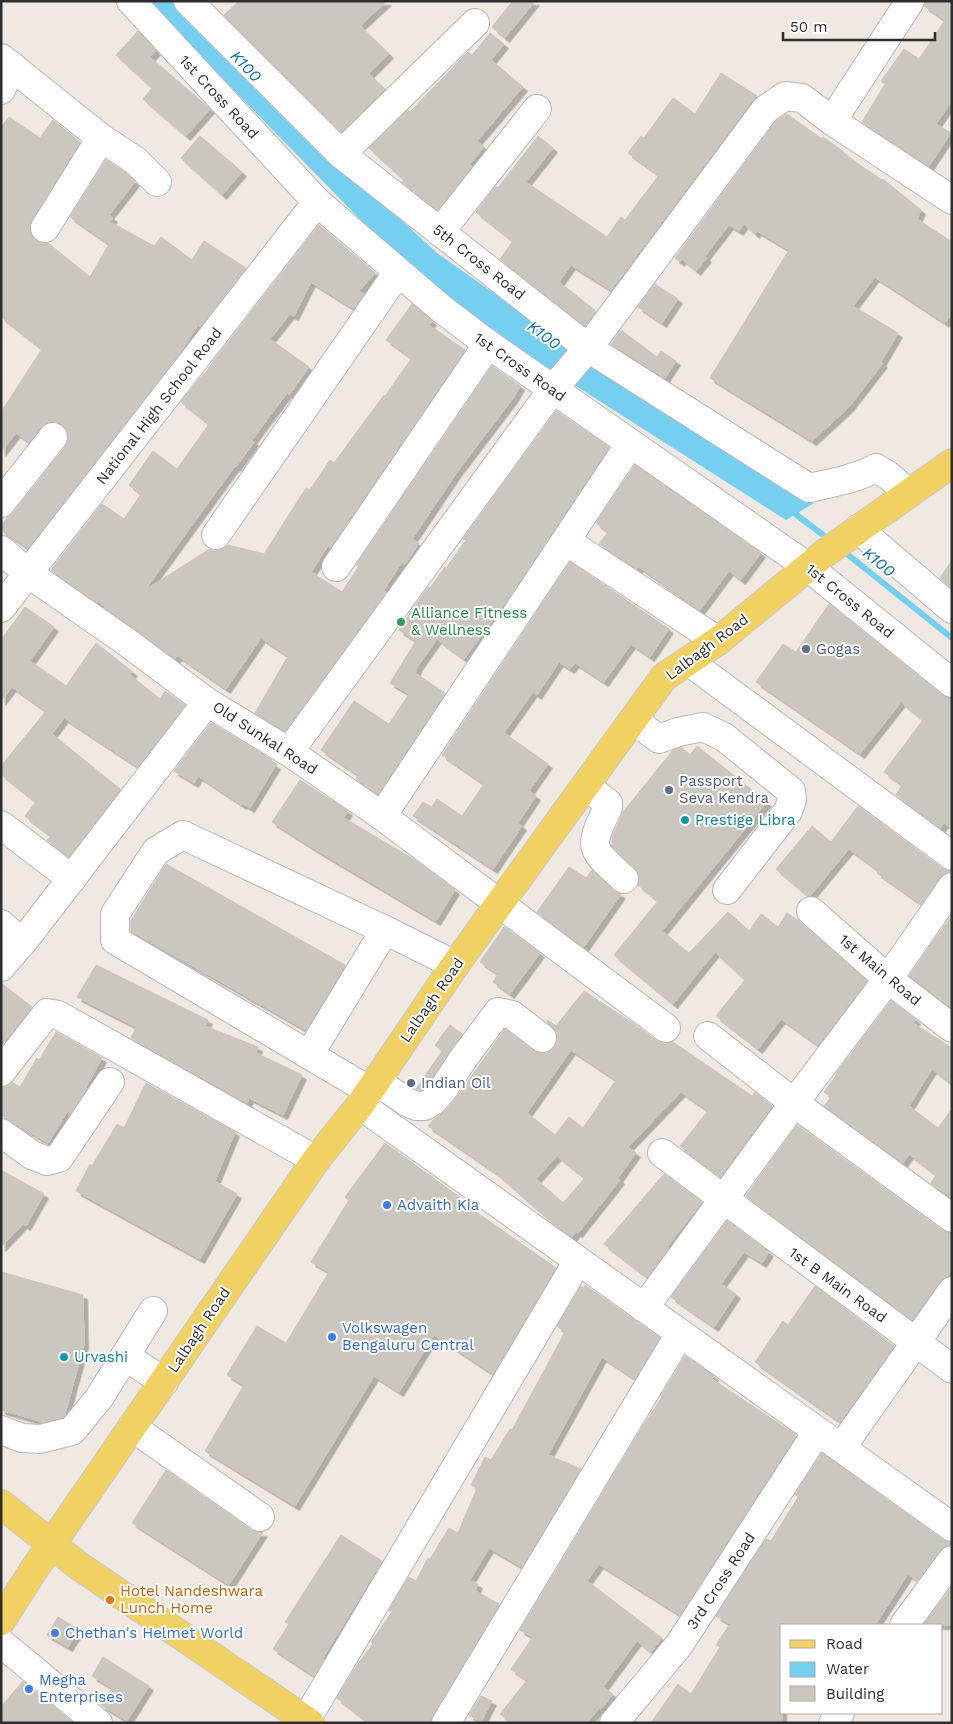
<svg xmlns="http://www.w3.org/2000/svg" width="953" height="1724" viewBox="0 0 953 1724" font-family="'Work Sans',sans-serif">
<defs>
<filter id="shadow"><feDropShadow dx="4.5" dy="4.5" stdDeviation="0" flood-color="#0004"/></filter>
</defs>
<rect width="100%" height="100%" fill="#efe9e1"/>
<polygon fill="#75cff0" points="147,1 177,1 341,165 437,253 576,351 814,503 786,520 540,363 456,303 390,250"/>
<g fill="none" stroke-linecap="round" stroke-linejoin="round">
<g stroke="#75cff0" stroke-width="6">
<polyline points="790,510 830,540"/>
<polyline points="842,550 952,638"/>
</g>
</g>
<g fill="#cbc7bf" stroke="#cbc5ba" fill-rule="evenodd" filter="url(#shadow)">
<polygon points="239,1 387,1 360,26 389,54 369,74 385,89 341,132 224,15"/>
<polygon points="513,1 535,1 505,38 492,27"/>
<polygon points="926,1 952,1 952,101 936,124 951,133 929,166 862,122 885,84 881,81 904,49 919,59 945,20 924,6"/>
<polygon points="138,31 156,51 150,57 210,109 186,136 143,99 152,88 116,55"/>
<polygon points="490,33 504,44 491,60 523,87 477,141 484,147 470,164 472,166 438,210 402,182 404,180 369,148 408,110 410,112 468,52 472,55"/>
<polygon points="721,73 757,96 752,101 611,290 571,265 559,282 596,311 585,326 500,259 513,241 476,212 496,186 498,188 538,136 553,148 526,182 607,237 621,217 625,220 659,175 628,153 641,136 644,138 673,98 695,114"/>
<polygon points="787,114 822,139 823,137 844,152 844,154 882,180 883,179 921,210 917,219 952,242 952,313 945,323 875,277 853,306 898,333 881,362 883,363 849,407 812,441 710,378 789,250 757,231 755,234 744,224 739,231 729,225 705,256 707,258 696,271 682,259 680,262 675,258 776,121"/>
<polygon points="9,117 40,138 53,120 80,142 32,220 29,228 32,236 36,241 44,244 48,243 90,277 109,244 70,217 106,160 126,173 135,182 109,215 113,218 110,222 154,246 161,237 192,260 204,241 246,268 200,327 198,325 180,353 28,548 1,530 1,527 8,516 13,513 65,447 68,439 68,432 63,425 56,422 48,422 41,427 29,442 16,433 1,452 1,412 42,349 1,317 1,127"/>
<polygon points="200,136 242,172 222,195 181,158"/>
<polygon points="319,225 375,273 359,291 364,294 354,309 311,282 294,316 290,314 270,339 309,367 289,395 287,393 252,440 254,442 236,467 235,466 145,590 210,549 215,551 222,549 228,545 264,554 306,488 310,490 330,460 334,463 384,395 385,396 412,358 386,340 412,304 432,321 429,325 465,350 330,548 328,546 311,572 342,592 359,566 356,565 492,366 520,386 514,397 457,472 412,539 419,543 405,564 402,562 384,590 386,592 285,731 255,713 288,656 261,638 226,689 178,656 175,659 99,602 98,603 51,570 102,504 124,519 141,494 129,485 153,451 177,469 209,424 181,402 204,373 205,374 214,360"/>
<polygon points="655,284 678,299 662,323 638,307"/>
<polygon points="621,330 657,357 661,351 676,361 665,378 611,344"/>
<polygon points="556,411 609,447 503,607 464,659 437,639 418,666 415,673 445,693 378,794 356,779 358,775 321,750 354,701 389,724 409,694 390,683 416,641 399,630 428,587 430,588 445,567 446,568 466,540 463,539"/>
<polygon points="635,465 761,553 741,580 729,571 700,610 639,567 637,569 599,544 608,532 596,523"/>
<polygon points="952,560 952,588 940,578"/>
<polygon points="570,562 669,629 650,657 631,644 604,682 575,663 570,669 559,662 537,695 533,692 504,733 548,764 529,791 536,796 518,823 522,826 493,869 413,816 423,802 432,807 437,799 462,816 484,784 442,755"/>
<polygon points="829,604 942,695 952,698 952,829 944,823 941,828 896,795 902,785 884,772 923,720 901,702 860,754 756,682 783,644 796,652"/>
<polygon points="25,607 54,627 30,661 66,686 96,643 133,672 130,675 160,699 165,691 185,705 138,767 64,718 52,734 120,789 69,857 47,840 51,836 25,816 36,802 1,774 1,766 46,711 12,687 1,701 1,640"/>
<polygon points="211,723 269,758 272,760 271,762 276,765 250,808 243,804 242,805 198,776 194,783 174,771"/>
<polygon points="697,746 767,802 662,931 689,953 728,912 749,931 761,914 778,927 787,913 799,921 867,981 818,1045 781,1019 758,1049 716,1016 745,980 715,952 673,1004 614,955 658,901 638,885 639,874 634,867 612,846 612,837 623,812 673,750 681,747 690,755"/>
<polygon points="300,780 348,811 344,818 415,860 455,890 436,921 321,853 272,822"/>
<polygon points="858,806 943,869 952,871 945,873 940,878 921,904 877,873 879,871 849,849 810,896 808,896 776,869 812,826 831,842"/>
<polygon points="166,864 345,965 306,1030 131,931 131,921"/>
<polygon points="569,867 586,878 592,870 614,891 621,894 584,947 537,912"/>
<polygon points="952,915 952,1008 909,976"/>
<polygon points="504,927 540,953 510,994 493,982 498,974 480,962"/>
<polygon points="96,965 208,1020 205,1026 258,1047 256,1053 302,1075 283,1115 249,1098 247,1103 131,1038 136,1027 77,997"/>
<polygon points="1,983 32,1007 1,1046"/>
<path d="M 584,991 L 631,1022 L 657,1041 L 665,1044 L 673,1042 L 752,1096 L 755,1092 L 772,1106 L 720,1177 L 680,1146 L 708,1111 L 681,1092 L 628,1147 L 636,1153 L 618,1178 L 620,1180 L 578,1233 L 576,1232 L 572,1237 L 554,1224 L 495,1172 L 428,1126 L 433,1120 L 444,1112 L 454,1101 L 505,1029 L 532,1050 L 540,1053 L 548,1053 L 554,1048 L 557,1040 L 557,1032 L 547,1022 L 548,1020 L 556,1026 ZM 571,1050 L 616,1080 L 583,1128 L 569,1117 L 555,1135 L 527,1113 ZM 557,1156 L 585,1178 L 563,1203 L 536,1179 Z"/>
<polygon points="891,1001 916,1020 913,1023 952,1048 952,1084 932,1069 909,1106 938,1128 952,1109 952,1198 931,1183 936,1175 909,1154 903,1163 824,1106 831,1097 824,1092 836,1076 835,1075"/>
<polygon points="450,1025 462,1034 430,1081 421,1090 416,1089 442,1051 435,1045"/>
<polygon points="56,1032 102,1058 86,1087 87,1088 70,1114 67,1112 48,1143 1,1115 1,1087 7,1086 12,1082 20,1087 37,1058 39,1060"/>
<polygon points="146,1083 235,1132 215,1181 237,1194 200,1259 76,1191 90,1164 92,1166 117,1124 124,1128"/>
<polygon points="797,1125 943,1231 952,1233 952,1272 948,1276 939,1282 912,1320 746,1196"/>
<polygon points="385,1143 458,1196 456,1198 556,1268 493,1374 434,1335 399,1392 374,1376 295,1506 205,1451 244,1385 227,1375 257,1326 286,1343 329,1272 311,1262 349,1200 345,1197"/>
<polygon points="1,1170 44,1194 26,1226 23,1224 1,1247"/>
<polygon points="664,1174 702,1202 667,1247 669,1248 647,1277 604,1244"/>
<polygon points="727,1221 769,1252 762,1263 744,1252 721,1284 736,1294 714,1327 671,1297"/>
<polygon points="1,1272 83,1295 84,1344 65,1414 63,1417 43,1422 1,1410"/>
<polygon points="585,1285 660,1338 635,1379 602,1357 548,1455 581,1469 522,1567 489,1548 470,1580 478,1584 475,1591 499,1604 433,1715 430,1723 369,1723 337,1698 357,1665 373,1644 371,1642 392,1612 389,1610 409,1577 416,1581 428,1558 430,1559 449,1528 458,1533 477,1488 471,1485 485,1457 491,1460 510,1429 512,1430 565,1332 557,1326 581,1286 584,1288"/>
<polygon points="815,1286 894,1346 840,1422 755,1362 783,1321 788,1325"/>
<polygon points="685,1356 714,1376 712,1379 796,1435 680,1615 599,1564 587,1581 662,1638 651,1652 637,1641 603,1687 613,1694 601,1709 599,1708 587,1723 512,1723 500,1714 527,1680 511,1669 533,1637 520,1630 643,1426 662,1397 661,1396"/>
<polygon points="822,1453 943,1540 952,1542 952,1545 945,1546 939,1551 917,1581 908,1574 875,1625 782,1625 782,1723 651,1723 678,1684 691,1694 720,1647 716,1645 730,1624 716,1616 766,1539 771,1541 798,1497 795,1494"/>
<polygon points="166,1470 251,1530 258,1532 263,1532 229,1585 132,1523"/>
<polygon points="341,1535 382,1561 323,1658 324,1659 314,1676 273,1649 289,1624 285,1622"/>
<polygon points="952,1587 952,1625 923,1625"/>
<polygon points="58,1617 79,1630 68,1647 47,1635"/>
<polygon points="103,1657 149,1686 127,1721 101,1705 112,1688 92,1676"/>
<polygon points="23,1681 73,1723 1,1723 1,1707"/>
<polygon points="481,1696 492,1701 481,1722 469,1715"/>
</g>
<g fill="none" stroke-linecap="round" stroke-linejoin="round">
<g stroke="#b4b7c1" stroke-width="30">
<g id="minor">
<polyline points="131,1 317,202 443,310 488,344 808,567 952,683"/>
<path d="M 188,1 L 341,154 L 588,348 L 809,488 C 832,483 855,479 876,468 L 889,476 L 908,493"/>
<polyline points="910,1 832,121 952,200"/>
<polyline points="1,58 101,138 136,161 157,182"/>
<polyline points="1,90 12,66"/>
<polyline points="341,154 475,23"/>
<polyline points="45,228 101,138"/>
<polyline points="440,232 537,109"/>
<polyline points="1,503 53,437"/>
<polyline points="858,529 952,609"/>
<polyline points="216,535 398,272"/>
<polyline points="566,541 718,641"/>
<polyline points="1,550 29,574 128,643 207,702 289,752 382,816 666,1028"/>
<polyline points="336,567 488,344"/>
<polyline points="1,608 317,202"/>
<polyline points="688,661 952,856"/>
<polyline points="633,720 659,739 678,732 703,727 724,737 791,791 792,800 788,811 727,890"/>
<polyline points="289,752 552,390 588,348 765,110 785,96 802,98 832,121"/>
<path d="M 586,786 L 608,803 L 608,808 C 587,849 591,849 624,879"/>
<polyline points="382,816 630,444"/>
<polyline points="1,825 72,879"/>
<polyline points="811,911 888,979 952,1028"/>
<polyline points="1,924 22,943"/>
<polyline points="1,967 29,934 207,702"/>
<polyline points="708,1036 794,1103 952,1218"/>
<polyline points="309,1055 385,930"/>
<polyline points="1,1072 47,1013 58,1015 316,1160"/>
<polyline points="376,1081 407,1102 416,1106 425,1106 433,1101 442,1091 463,1059 498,1012 512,1015 542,1038"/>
<polyline points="370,1091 115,940 115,914 156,851 183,835 385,930 455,965"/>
<polyline points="360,1105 952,1527"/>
<polyline points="1,1133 32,1155 47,1161 59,1158 110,1082"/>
<polyline points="662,1153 952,1369"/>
<polyline points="644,1308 794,1103 888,979 952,887"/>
<polyline points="125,1356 164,1382"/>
<polyline points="132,1427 260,1517"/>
<polyline points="1,1430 22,1438 40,1439 72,1431 99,1398 153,1311"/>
<polyline points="841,1448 952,1291"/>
<polyline points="904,1625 952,1560"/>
<polyline points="1,1643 98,1723"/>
<polyline points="306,1720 578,1261"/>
<polyline points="446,1723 680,1334"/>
<polyline points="614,1723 679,1645 817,1432"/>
<polyline points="833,1723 840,1713"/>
</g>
</g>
<g stroke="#c9c9c9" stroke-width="30">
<g id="major">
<polyline points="1,1504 79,1566 310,1723"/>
<polyline points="1,1621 33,1571 316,1160 360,1105 455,965 664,677 718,641 825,553 952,463"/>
</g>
</g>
<use href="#minor" stroke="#fff" stroke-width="28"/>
<use href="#major" stroke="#f2d163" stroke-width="28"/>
</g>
<circle fill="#2e9e5b" stroke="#fff" stroke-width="2" cx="401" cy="622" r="5"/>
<g fill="#5c6f8a" stroke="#fff" stroke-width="2">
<circle cx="806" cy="649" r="5"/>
<circle cx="669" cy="790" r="5"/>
<circle cx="411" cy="1083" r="5"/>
</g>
<g fill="#0f9aa8" stroke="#fff" stroke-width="2">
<circle cx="685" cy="820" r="5"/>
<circle cx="64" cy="1357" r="5"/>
</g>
<g fill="#3f7fe0" stroke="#fff" stroke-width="2">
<circle cx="387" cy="1205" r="5"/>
<circle cx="332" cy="1337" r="5"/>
<circle cx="55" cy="1633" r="5"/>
<circle cx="29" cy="1689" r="5"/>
</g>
<circle fill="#e8710a" stroke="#fff" stroke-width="2" cx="110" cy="1600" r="5"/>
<g text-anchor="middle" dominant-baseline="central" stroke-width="4" stroke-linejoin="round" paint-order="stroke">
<g font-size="15" fill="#2e2e2e" stroke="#fff">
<text transform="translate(219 97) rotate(47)">1st Cross Road</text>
<text transform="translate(479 262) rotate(38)">5th Cross Road</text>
<text transform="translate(520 367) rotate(35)">1st Cross Road</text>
<text transform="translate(159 406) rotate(-52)">National High School Road</text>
<text transform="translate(850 601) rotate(39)">1st Cross Road</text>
<text transform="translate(707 647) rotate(-37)">Lalbagh Road</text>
<text transform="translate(265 738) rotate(33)">Old Sunkal Road</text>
<text transform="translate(880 970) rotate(40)">1st Main Road</text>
<text transform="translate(432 1000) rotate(-55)">Lalbagh Road</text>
<text transform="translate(838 1285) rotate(36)">1st B Main Road</text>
<text transform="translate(199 1330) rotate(-56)">Lalbagh Road</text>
<text transform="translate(721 1581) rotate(-57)">3rd Cross Road</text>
</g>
<g font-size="15" fill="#27864d" stroke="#fff" text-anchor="start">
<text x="411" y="613">Alliance Fitness<tspan x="411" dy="17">&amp; Wellness</tspan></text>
</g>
<g font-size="15" fill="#4e5e75" stroke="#fff" text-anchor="start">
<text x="816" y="649">Gogas</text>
<text x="679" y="781">Passport<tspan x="679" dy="17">Seva Kendra</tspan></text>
<text x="421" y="1083">Indian Oil</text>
</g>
<g font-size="15" fill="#0d838f" stroke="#fff" text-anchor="start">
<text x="695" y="820">Prestige Libra</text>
<text x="74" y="1357">Urvashi</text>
</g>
<g font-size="15" fill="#366cbe" stroke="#fff" text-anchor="start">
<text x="397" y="1205">Advaith Kia</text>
<text x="342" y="1328">Volkswagen<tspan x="342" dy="17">Bengaluru Central</tspan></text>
<text x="65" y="1633">Chethan's Helmet World</text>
<text x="39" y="1680">Megha<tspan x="39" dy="17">Enterprises</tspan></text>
</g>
<g font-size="15" fill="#c56008" stroke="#fff" text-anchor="start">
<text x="120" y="1591">Hotel Nandeshwara<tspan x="120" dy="17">Lunch Home</tspan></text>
</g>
<g font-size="16" font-style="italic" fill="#0d6fa3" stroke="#fff">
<text transform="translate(246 66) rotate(46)">K100</text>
<text transform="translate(544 335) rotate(37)">K100</text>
<text transform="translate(879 562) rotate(39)">K100</text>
</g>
</g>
<rect width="953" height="1724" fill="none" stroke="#2e2e2e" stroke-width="5"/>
<rect x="780" y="1624" width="162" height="90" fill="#ffffff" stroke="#ababab"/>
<rect x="790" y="1640" width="25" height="8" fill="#f2d163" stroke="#ababab"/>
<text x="826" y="1649" font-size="15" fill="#2e2e2e">Road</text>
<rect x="790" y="1662" width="25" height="15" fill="#75cff0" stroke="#ababab"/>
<text x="826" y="1674" font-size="15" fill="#2e2e2e">Water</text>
<rect x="790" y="1686" width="25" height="15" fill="#cbc7bf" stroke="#ababab"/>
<text x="826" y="1699" font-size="15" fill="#2e2e2e">Building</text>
<path d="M783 32v8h152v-8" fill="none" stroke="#2e2e2e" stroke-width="2.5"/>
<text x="790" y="32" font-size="15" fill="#2e2e2e" stroke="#ffffff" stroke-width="4" paint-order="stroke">50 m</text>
</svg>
